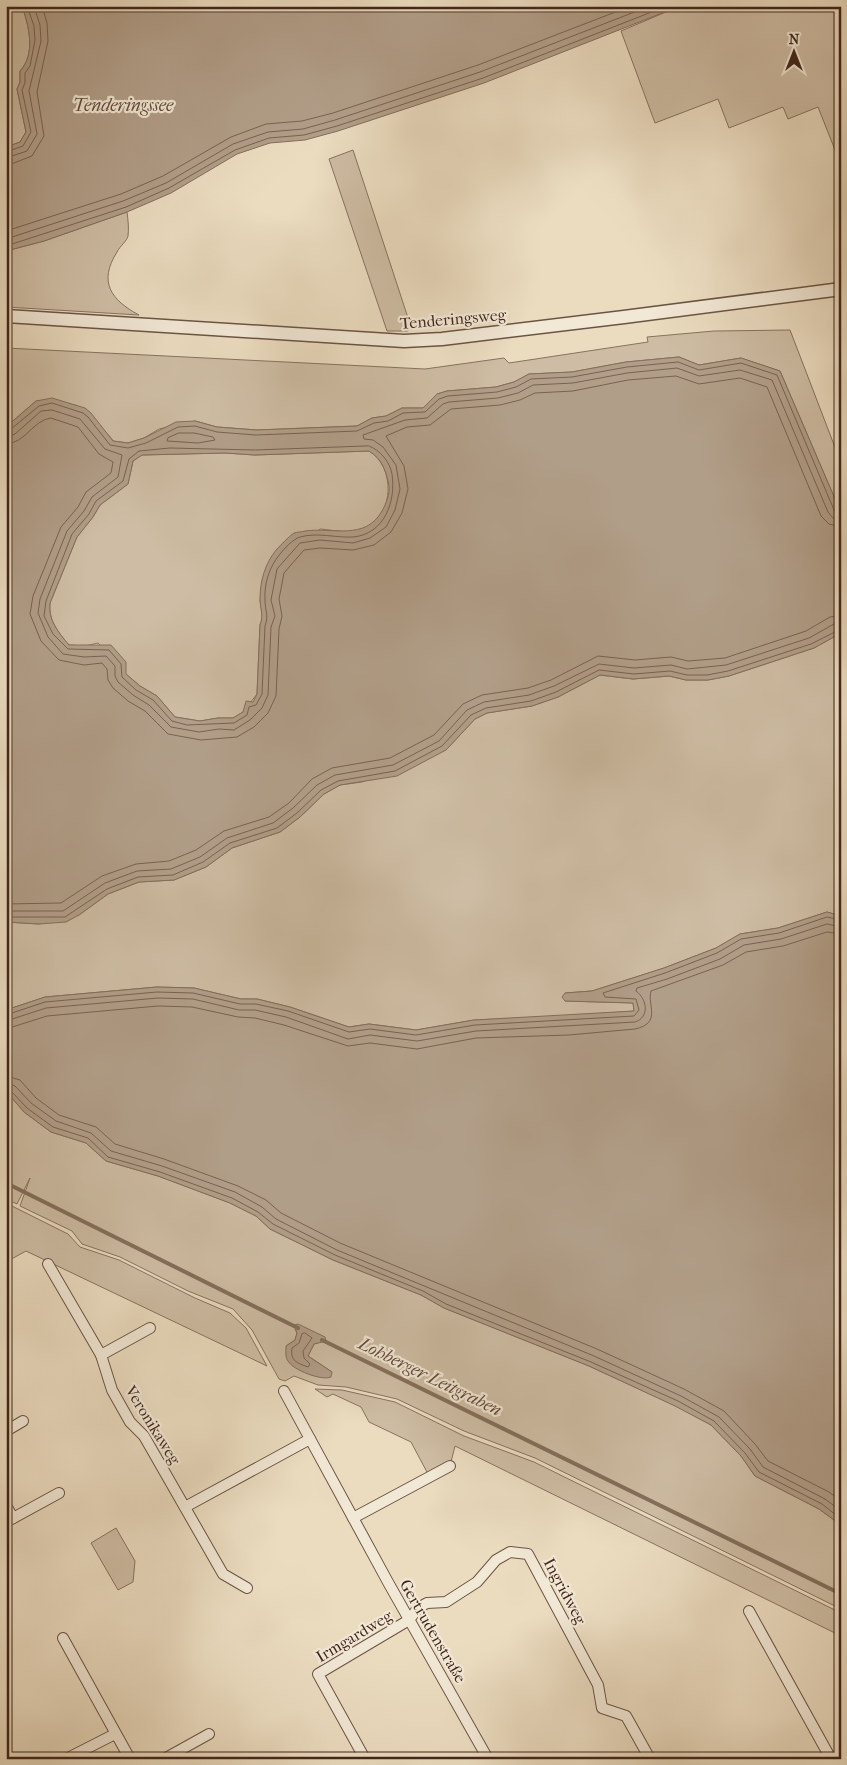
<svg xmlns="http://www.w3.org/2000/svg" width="847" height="1765" viewBox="0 0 847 1765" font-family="'IM FELL French Canon',serif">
<rect width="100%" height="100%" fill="#ebdcc0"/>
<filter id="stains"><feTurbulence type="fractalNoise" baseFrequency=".004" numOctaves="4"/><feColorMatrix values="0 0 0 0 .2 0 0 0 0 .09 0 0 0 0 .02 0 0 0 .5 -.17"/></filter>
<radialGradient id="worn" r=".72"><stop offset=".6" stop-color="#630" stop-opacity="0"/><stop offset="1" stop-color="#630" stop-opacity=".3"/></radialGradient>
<g fill="#cebda4" stroke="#887260" fill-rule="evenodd">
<path d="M 6,6 L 22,6 C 29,26 36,54 20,71 L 20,82 L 17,89 L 26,132 L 20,142 L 7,147 Z"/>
<polygon points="680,6 841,6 841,165 818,107 788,119 783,107 729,128 718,99 655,123 621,31"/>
<polygon points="353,150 410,324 408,331 387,331 329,159"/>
<path d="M 127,212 C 128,219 129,229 128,236 C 127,241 120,246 117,252 C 98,282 111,300 139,315 L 6,307 L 6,251 L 44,241 Z"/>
<path d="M 790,330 L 841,463 L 841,513 L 780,371 L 741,358 L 699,365 L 679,357 L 626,362 L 572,372 L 529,374 L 514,382 L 496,387 L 447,391 L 437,394 L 423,408 L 402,408 L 386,416 L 372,418 L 357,426 L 257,430 L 217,427 L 195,421 L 159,429 L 144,438 L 128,443 L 113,441 C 109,434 104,432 100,426 C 82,399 66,404 36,401 L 6,427 L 6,348 L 425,369 L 504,358 L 509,363 L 648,342 L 647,337 L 714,331 Z"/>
<path d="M 369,451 C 395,467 395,513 366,528 C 352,535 334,530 320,529 L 262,581 L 260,601 L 263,616 L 260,625 L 257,694 L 243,712 L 233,718 L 218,718 L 200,721 L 175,717 L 157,696 L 140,686 L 126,674 L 98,643 L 85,646 L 69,645 C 58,632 48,620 50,603 L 77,537 L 93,517 L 100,505 L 128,484 L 133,461 L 142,455 L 225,453 L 255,455 Z"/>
<polygon points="841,633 841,916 827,912 778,928 740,934 716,948 664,968 592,991 565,993 565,1001 633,1003 634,1011 568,1016 474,1020 416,1030 369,1024 349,1027 290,1007 257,999 241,999 194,988 157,987 45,997 6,1010 6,922 39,924 79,915 108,894 139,882 174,880 206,867 232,848 280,832 300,817 324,794 340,785 362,782 446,750 475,719 487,713 532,706 558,697 600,675 633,679 669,676 686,680 708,680 729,676 814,648"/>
<path d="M 6,1091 L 24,1112 L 51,1132 L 86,1143 L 106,1161 L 158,1176 L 230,1203 L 256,1216 L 270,1229 L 333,1260 L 421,1295 L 444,1308 L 589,1366 L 676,1406 L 711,1425 L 741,1456 L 755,1476 L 819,1509 L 841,1525 L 841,1609 L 535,1458 L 464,1431 L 397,1399 L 346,1387 L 318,1385 L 294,1376 L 285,1381 L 279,1379 L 252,1330 L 233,1309 L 188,1291 L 120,1257 L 82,1244 L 72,1231 L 20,1206 L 30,1178 L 17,1204 L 6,1199 ZM 295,1329 L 325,1341 L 314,1344 L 308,1356 L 332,1372 L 286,1346 L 295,1340 L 297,1333 Z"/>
<polygon points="6,1203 68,1234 80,1247 119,1260 195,1298 230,1313 246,1328 267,1366 26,1251 6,1262"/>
<polygon points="315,1389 342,1390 395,1402 464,1436 534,1462 841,1613 841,1636 455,1446 451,1462 428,1474 411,1442 369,1422 361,1407 333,1394 327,1397"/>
<polygon points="116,1528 135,1561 133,1582 118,1590 91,1543"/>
</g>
<g fill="#b19e88" stroke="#846e5c" fill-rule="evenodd">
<path d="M 22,6 L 680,6 L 484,83 L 338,131 L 305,140 L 270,143 L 237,154 L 171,193 L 127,212 L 44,241 L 6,251 L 6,147 L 20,142 L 26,132 L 17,89 L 20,82 L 20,71 C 36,54 29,26 22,6 Z"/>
<path d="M 679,357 L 699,365 L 741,358 L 780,371 L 841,513 L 841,633 L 814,648 L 729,676 L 708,680 L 686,680 L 669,676 L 633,679 L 600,675 L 558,697 L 532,706 L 487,713 L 475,719 L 446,750 L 397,776 L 340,785 L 324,794 L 300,817 L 280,832 L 232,848 L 206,867 L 174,880 L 139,882 L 108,894 L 79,915 L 66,922 L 39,924 L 6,922 L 6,427 L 36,401 L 52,398 L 85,408 L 91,413 L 113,441 L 128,443 L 144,438 L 176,422 L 195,421 L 217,427 L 257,430 L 357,426 L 372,418 L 386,416 L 402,408 L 423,408 L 437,394 L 447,391 L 496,387 L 514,382 L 529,374 L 572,372 L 626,362 ZM 369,451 C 382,459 386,470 389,486 C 390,494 386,504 382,511 C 365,541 333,527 305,531 C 302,532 297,532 294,533 C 288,537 282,544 277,549 C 265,563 260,581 260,599 C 260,609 264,615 260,625 L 257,694 L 253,702 L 246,701 L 243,712 L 233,718 L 218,718 L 200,721 L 175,717 L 157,696 L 140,686 L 126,674 L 126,662 L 111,645 L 69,645 C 58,632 48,620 50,603 L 77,537 L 93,517 L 100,505 L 128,484 L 133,461 L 142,455 L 225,453 L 255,455 Z"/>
<polygon points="827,912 841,916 841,1525 819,1509 755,1476 741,1456 711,1425 675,1406 589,1366 444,1308 421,1295 333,1260 270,1229 256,1216 230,1203 158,1176 106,1161 86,1143 51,1132 24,1112 6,1091 6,1010 45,997 157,987 194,988 241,999 257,999 290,1007 349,1027 369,1024 416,1030 474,1020 634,1011 633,1003 565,1001 562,997 565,993 592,991 664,968 716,948 740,934 778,928"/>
<path d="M 298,1324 L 325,1337 L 326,1341 L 314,1344 L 308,1356 L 332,1372 L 331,1377 C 321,1381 293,1370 288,1361 C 285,1357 286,1351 286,1346 L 295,1340 L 297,1333 L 294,1325 Z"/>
</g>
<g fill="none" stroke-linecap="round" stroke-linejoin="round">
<g stroke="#796252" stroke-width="1">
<polyline points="6,152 23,146 31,132 22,90 25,83 25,73 30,66 35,40 34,26 27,6"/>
<polyline points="6,158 27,151 37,134 29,91 41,41 40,25 34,6"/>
<polyline points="6,166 32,156 44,136 37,92 48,41 47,23 42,6"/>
<polyline points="6,231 121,194 163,176 231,137 266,124 302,121 333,113 478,65 631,6"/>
<polyline points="6,239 123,201 166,183 233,144 268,132 303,129 335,120 480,72 650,6"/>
<polyline points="6,246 126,207 169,188 235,150 269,138 304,135 337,126 483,78 667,6"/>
<polyline points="6,430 11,429 39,406 52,403 83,413 88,417 110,445 128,448 146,443 178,427 195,426 217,432 256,435 357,431 374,423 388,421 403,413 425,412 439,399 448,396 497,392 516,387 531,379 572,377 627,367 678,362 699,370 741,363 777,375 834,510 841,513"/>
<polygon points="179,433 194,433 213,437 215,440 198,443 167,441 168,438"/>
<polyline points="6,437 15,434 41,411 52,410 80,419 105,449 122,455 118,477 92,497 84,511 67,531 40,599 38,613 48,637 63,654 84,657 106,656 115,666 115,676 118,682 133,695 149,705 171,727 199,732 219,729 234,730 250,720 262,708 268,695 271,627 275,616 271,600 277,569 300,543 320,540 353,543 370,538 386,527 395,510 400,489 396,465 383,447 373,440 364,439 363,435 405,420 427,418 443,404 449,402 498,398 518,393 533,385 573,383 627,373 677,368 699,376 740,370 772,380 828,512 833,518 841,519"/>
<path d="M 6,444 C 26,443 33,420 51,418 L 78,427 L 99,454 L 113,462 L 111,473 L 86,492 L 78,507 L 61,527 L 33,596 L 30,614 L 41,641 L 59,660 L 84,665 L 102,663 L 107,669 L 108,680 L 113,688 L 128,701 L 145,711 L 168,734 L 201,740 L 237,737 L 254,727 L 268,713 L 276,696 L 279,629 L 282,616 L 279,599 L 284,573 L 304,550 L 320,548 L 353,550 L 374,545 L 391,532 L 402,513 L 408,489 L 404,466 L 386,436 L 407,427 L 430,425 L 451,409 L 500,405 L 520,400 L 535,393 L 573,391 L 628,380 L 676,376 L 699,384 L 740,378 L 767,387 L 821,516 L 829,524 L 841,527"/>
<path d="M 369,446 C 380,450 390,462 392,474 C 396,501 385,534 353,537 C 335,538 318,532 300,537 C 293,539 284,549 280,554 C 269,567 264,584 265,600 C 265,611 269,615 265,626 L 262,694 L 256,705 L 249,707 L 247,715 L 234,723 L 187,725 L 172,721 L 153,700 L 136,690 L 122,677 L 121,664 L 109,650 L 68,649 L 53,634 L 44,616 L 46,601 L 72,534 L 89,514 L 96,501 L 123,481 L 129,459 L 139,451 L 170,448 L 255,450 Z"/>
<polyline points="6,904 61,903 102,876 136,864 169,861 196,850 224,831 269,817 289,803 312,779 332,768 390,758 434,735 463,704 482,695 528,688 551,680 598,656 635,660 671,657 688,661 725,658 806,631 830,617 841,615"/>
<polyline points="6,911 63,911 105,883 137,871 171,869 200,857 227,838 273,823 293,808 317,785 335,775 393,765 439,741 467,710 484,702 529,695 554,686 599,664 634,668 671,665 687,669 726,665 809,638 834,624 841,622"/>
<polyline points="6,917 65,917 107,889 138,877 173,875 203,862 230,843 277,828 297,813 321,790 338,781 395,771 442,746 471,715 486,708 531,701 556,692 599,670 634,674 670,671 687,675 707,675 728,671 811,644 841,629"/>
<polyline points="6,1015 45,1002 157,992 193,993 240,1004 256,1004 288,1011 349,1032 370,1029 416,1035 475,1025 634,1016 639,1010 636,999 605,997 603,993 665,973 717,953 741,939 779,933 827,917 841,920"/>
<path d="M 6,1021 L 46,1008 L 158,998 L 193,999 L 239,1010 L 255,1010 L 286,1017 L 348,1039 L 370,1035 L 417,1041 L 476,1031 L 635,1022 C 650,1017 647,999 636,991 L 637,988 L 667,979 L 720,959 L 744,945 L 781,939 L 827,924 L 841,927"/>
<path d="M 6,1029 L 47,1016 L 158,1006 L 192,1007 L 238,1017 L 255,1018 L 284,1025 L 348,1046 L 370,1043 L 417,1049 L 476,1038 L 569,1035 L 635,1029 C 662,1023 647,1006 651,991 L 723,965 L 746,952 L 783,946 L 827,932 L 841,934"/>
<polyline points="6,1076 20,1080 36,1098 59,1115 96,1127 115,1144 164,1159 238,1186 266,1200 281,1213 340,1243 597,1349 684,1389 724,1411 755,1444 768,1461 829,1492 841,1501"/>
<polyline points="6,1083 15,1086 31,1103 56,1121 91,1133 111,1151 162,1166 235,1192 262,1207 276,1219 337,1250 594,1356 681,1396 719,1417 750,1449 763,1467 825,1499 841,1511"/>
<polyline points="6,1090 11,1091 27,1108 53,1127 88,1138 108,1157 160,1172 232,1198 258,1212 273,1224 335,1255 423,1291 446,1304 591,1362 678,1401 714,1421 745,1453 759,1472 822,1504 841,1519"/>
<path d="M 305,1333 L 312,1338 L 303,1351 L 304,1358 L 310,1364 L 308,1367 C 297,1363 290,1361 292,1348 L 299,1343 L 302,1334 Z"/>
</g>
<g stroke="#846e5c" stroke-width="4">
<polyline points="6,1183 298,1328"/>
<polyline points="322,1340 841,1594"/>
</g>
<g stroke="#6c5444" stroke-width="12">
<g id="minor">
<polyline points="48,1264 101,1355 112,1390 130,1422 144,1436 223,1574 247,1588"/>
<polyline points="101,1355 150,1328"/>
<polyline points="284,1391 389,1584 488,1759"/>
<polyline points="6,1431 23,1421"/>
<polyline points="6,1505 13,1518"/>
<polyline points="185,1507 310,1439"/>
<polyline points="353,1518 450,1466"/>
<polyline points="6,1522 59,1493"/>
<polyline points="749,1611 831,1759"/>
<polyline points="63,1638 130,1759"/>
<polyline points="66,1759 115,1734"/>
<polyline points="164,1759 209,1734"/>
<polyline points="365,1759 318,1674 409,1620 418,1608 427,1603 446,1602 477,1582 496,1560 510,1552 528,1554 598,1685 602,1708 626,1716 650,1759"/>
</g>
</g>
<g stroke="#6c5444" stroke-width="15">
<polyline id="tertiary" points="6,316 404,341 442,339 624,317 841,289"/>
</g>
<use href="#minor" stroke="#f2e8d6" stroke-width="10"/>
<use href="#tertiary" stroke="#f2e8d6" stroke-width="12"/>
</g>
<g text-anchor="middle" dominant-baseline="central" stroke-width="4.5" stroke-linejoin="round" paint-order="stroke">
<g font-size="16" fill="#41261b" stroke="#f2e8d6">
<text transform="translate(453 319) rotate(-5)">Tenderingsweg</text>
<text transform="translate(153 1425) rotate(58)">Veronikaweg</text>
<text transform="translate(565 1591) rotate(62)">Ingridweg</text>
<text transform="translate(433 1631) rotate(60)">Gertrudenstraße</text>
<text transform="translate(354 1636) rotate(-31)">Irmgardweg</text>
</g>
<g font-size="18" font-style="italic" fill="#634a3c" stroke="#f2e8d6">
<text x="123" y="105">Tenderingssee</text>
<text transform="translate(430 1377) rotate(26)">Lohberger Leitgraben</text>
</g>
</g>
<rect width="847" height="1765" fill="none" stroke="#ebdcc0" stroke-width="25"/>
<rect x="8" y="8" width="832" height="1750" fill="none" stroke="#41261b" stroke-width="2.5"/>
<rect x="12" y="12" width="822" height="1740" fill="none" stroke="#41261b"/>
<g transform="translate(794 52)" stroke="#f2e8d6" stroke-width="4" paint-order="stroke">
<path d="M0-4L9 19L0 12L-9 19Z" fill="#41261b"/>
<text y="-8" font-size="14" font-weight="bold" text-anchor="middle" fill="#41261b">N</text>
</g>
<rect width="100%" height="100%" filter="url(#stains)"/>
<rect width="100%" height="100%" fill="url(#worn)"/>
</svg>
